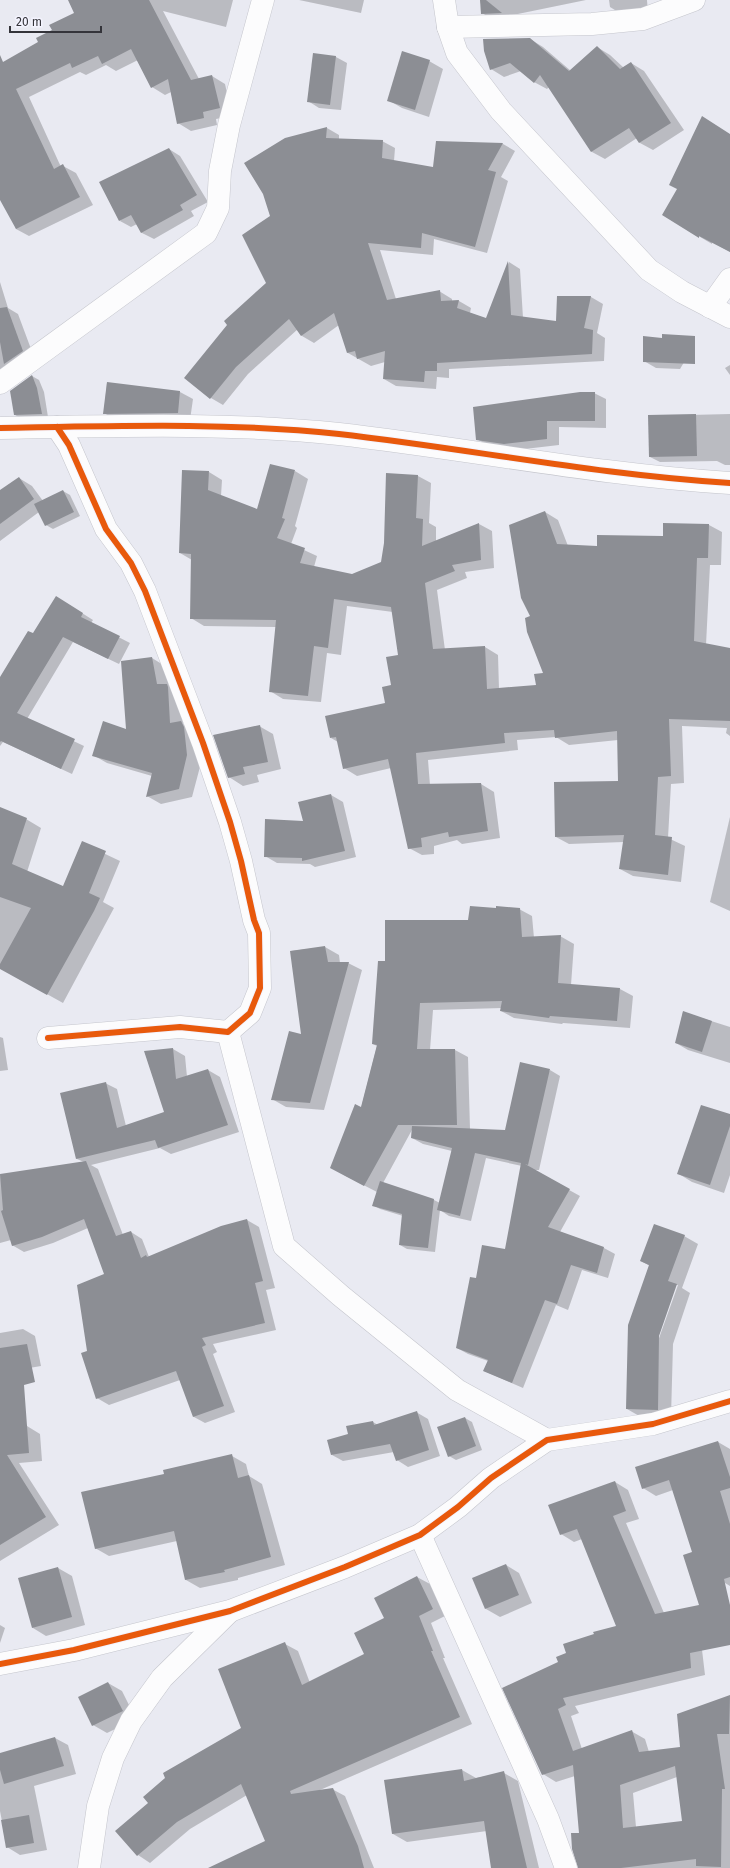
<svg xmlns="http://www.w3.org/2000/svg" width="730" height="1868" viewBox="0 0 730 1868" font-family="'Fira Sans',sans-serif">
<rect width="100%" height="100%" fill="#e9eaf2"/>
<g fill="#0003" fill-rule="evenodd">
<polygon points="79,0 233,0 226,27 163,11 199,79 212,76 225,84 232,116 216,119 217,125 191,131 178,123 171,92 165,95 152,87 138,60 116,71 106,65 86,75 80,72 29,97 61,167 63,166 76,173 93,205 29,236 16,229 0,176 0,65 39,42 75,13"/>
<polygon points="299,0 364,0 361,13"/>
<polygon points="481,0 586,0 508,16 495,21 482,13"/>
<polygon points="609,0 647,0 648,13 623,15 610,7"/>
<polygon points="530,39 543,47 571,71 597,47 610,55 624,68 631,63 644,71 684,130 653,150 640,143 637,138 605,159 592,152 549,87 547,89 534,82 521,71 504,77 491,69"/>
<polygon points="314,54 336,57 347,63 341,110 319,108 308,101"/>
<polygon points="429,61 443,69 429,117 402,108 388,100"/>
<polygon points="327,128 339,135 339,139 382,141 395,148 394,161 434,168 437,142 503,144 515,151 501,177 508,181 487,253 434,239 433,255 380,250 396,299 439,291 452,299 452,301 459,301 471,308 470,313 487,319 509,262 520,269 523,318 557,322 558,297 591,297 603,304 597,333 605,338 604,361 449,369 449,378 437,377 436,389 396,386 384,379 385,362 371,366 348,353 339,325 314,343 302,336 298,329 248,374 223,405 211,398 186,378 267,283 271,217 285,139"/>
<polygon points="730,134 730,252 712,242 712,244 663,215"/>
<polygon points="169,149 180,156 208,202 191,211 194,216 154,239 142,233 137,224 131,227 120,221"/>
<polygon points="0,282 8,308 18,314 34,357 0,385"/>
<polygon points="692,349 680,369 656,368 644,361"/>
<polygon points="730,365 730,375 725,368"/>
<polygon points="32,376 39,380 44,392 48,417 22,419 15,415"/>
<polygon points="107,383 180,392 193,399 190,420 117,421 104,413"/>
<polygon points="594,393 606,399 606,428 559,427 559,445 516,450 489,446 477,439"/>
<polygon points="730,414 730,465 725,465 717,461 660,462 650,457 649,416"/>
<polygon points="295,471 308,479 295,526 297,528 291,544 317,556 314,567 352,575 382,563 385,543 387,474 418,476 431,483 429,523 436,527 436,541 479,524 492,531 494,568 465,572 467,578 437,590 445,650 485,647 498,655 499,689 537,686 544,674 532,617 545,512 558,520 568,546 598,547 664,537 709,525 722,532 721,565 710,565 706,645 730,690 730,736 726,733 727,728 682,726 684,783 671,784 668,838 685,846 681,882 633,876 620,869 624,842 569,844 556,837 619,782 618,740 569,745 556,737 517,740 518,750 428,760 430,785 481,784 494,792 500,838 462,844 457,840 434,846 434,854 422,855 409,848 391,768 357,776 344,768 338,742 331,738 386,704 393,686 399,656 393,612 347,606 341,655 327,653 321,702 283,699 270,691 276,627 204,626 191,618 192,560 180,553 209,472 222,480 221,496 258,510"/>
<polygon points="19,478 32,486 43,501 63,491 70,495 80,516 53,529 46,525 39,512 0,541 0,491"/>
<polygon points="66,603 93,620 91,623 130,643 119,664 73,642 27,719 84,746 72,774 3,742 0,746 0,679 33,635"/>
<polygon points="152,658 165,666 169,686 181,693 183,724 195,730 201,763 192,797 161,804 147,796 152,776 107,763 93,755 127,730"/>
<polygon points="259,726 273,734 281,769 257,775 259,782 243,786 229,777"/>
<polygon points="331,795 343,802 356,857 315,867 310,864 277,863 265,856"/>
<polygon points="0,808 26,819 41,828 27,872 64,887 82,843 120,861 103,902 114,908 63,1003 0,968"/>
<polygon points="730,817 730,911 710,902"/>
<path d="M 497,909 L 519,909 L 532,916 L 534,938 L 560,936 L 574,944 L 571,985 L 620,989 L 633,996 L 630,1028 L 563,1023 L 562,1024 L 514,1018 L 501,1011 L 502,1008 L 433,1010 L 430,1050 L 455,1050 L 468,1057 L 470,1129 L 506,1131 L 550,1070 L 560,1076 L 539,1170 L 533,1170 L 580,1196 L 560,1232 L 604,1248 L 615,1254 L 608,1278 L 582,1270 L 568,1310 L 556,1305 L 523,1388 L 484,1371 L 488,1361 L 468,1354 L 457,1348 L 477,1279 L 506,1251 L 522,1166 L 486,1158 L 471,1221 L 449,1216 L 440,1210 L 435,1252 L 407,1249 L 400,1245 L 403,1216 L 380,1209 L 373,1205 L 377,1192 L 344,1175 L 377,1046 L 373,1044 L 386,962 L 469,921 ZM 413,1128 L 412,1138 L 423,1144 L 452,1151 L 440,1203 L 434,1200 L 383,1183 Z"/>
<polygon points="325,947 339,955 340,963 348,963 362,970 324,1110 286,1107 272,1099 302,1035 291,951"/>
<polygon points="683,1012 730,1027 730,1063 688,1050 676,1043"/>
<polygon points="0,1037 3,1038 8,1070 0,1071"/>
<polygon points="173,1049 185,1056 187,1077 208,1070 220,1077 239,1132 171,1154 160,1148 91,1165 98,1169 123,1235 131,1232 142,1239 149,1257 247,1220 259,1227 275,1288 266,1290 276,1330 213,1344 217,1352 213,1354 235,1412 205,1423 194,1417 180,1380 109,1405 97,1398 88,1351 106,1275 88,1228 53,1243 24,1252 12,1245 11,1240 0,1243 0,1175 84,1162 77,1159 105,1083 117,1089 126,1126 165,1113"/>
<polygon points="730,1115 730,1175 724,1193 692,1182 679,1174"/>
<path d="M 684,1236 L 698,1244 L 682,1288 L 690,1293 L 673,1344 L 671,1417 L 641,1417 L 627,1409 L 650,1266 L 641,1261 ZM 675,1285 L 678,1285 L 658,1341 L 656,1340 Z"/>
<polygon points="23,1329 35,1336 41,1366 0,1373 0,1333"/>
<polygon points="416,1412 428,1419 440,1456 408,1467 397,1460 394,1452 343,1461 332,1455 349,1434 373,1422 378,1425"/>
<polygon points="465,1418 472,1422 482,1450 456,1460 449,1456"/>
<polygon points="27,1426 40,1434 42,1461 19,1463 59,1525 0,1561 0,1433"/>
<polygon points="718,1442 730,1449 730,1586 720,1580 673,1490 656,1496 643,1488"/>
<polygon points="232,1456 246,1464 249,1476 262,1484 285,1565 238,1578 238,1580 200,1588 186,1580 177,1541 109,1556 95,1548 165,1475"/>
<path d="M 615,1482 L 628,1490 L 639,1519 L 626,1523 L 664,1613 L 698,1616 L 705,1675 L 575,1706 L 579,1713 L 571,1716 L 582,1749 L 631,1731 L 645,1739 L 649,1752 L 681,1748 L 730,1697 L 730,1868 L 578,1868 L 580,1833 L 575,1776 L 556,1782 L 543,1774 L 559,1662 L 567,1654 L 618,1627 L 582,1539 L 574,1542 L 561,1534 ZM 677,1777 L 684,1822 L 636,1827 L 633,1793 Z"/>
<polygon points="506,1565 519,1573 532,1603 500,1617 486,1609"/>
<polygon points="58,1568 72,1576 85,1625 46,1636 33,1628"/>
<polygon points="417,1577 430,1584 445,1616 431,1623 445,1658 443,1658 472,1724 320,1790 332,1789 345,1796 374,1868 214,1868 267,1841 247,1795 190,1829 150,1863 138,1855 242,1728 285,1644 298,1651 310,1683 366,1655 386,1618"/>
<polygon points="0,1625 5,1628 0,1643"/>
<polygon points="108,1683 122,1691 136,1719 107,1733 93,1725"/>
<polygon points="55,1738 68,1745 76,1774 34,1786 47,1850 20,1855 7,1847 0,1811 0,1754"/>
<polygon points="462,1770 476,1778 504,1773 518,1781 539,1868 492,1868 487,1831 407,1842 393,1834 385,1781"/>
</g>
<g fill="#8c8e94" fill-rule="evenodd">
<polygon points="68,0 149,0 191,80 212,75 220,108 203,112 204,118 177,124 168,79 151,88 131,49 102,64 98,56 72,68 70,63 16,89 54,169 63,164 80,197 16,229 0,200 0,55 3,62 38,42 36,38 52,30 49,25 74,13"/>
<polygon points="480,0 486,0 502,13 481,14"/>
<polygon points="530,38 569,71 597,46 620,69 631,62 671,123 639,143 629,128 591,152 540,75 534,83 510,63 490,70 484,51 483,39"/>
<polygon points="402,51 430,60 415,110 387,101"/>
<polygon points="313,53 336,56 330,105 307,102"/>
<polygon points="702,116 730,134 730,252 699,236 699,238 662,215 677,189 669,185"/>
<polygon points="327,127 326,138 383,140 382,158 433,167 436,141 503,143 488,170 496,172 475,247 422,233 421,248 368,243 387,300 440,290 441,301 459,300 457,308 486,318 508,261 511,315 556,321 557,296 591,296 584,328 593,330 592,354 437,363 437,371 425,371 424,382 383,379 385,351 357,359 355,351 347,353 334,313 301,336 289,319 236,367 210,399 184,378 227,325 224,321 266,283 242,235 270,216 263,194 244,163 285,138"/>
<polygon points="169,148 197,195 180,205 183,210 141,233 131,215 119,221 99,182"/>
<polygon points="7,307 23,351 4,364 0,342 0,308"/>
<polygon points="662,334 695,336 695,364 643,362 643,336 662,338"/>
<polygon points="32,375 37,388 42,414 14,415 10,391"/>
<polygon points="107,382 180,391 178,413 103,414"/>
<polygon points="580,392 595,392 595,421 547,421 547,439 504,444 476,440 473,407"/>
<polygon points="696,414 697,456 649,457 648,415"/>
<polygon points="270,464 295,470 282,518 285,519 277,538 305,548 300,563 352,574 381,562 384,543 386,473 418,475 416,518 423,519 422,546 479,523 481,560 452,565 455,571 425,583 433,649 485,646 487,689 536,685 534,674 543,673 527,632 525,618 530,616 521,598 509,525 545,511 557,544 597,546 597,535 663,536 663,523 709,524 708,558 697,558 694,641 730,648 730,721 669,719 671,776 658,777 655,835 672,837 668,875 619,869 624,835 555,837 554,782 618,781 617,731 555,738 554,730 504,733 505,743 416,753 418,784 481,783 488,831 449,837 448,832 421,838 422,847 408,849 388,759 343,769 336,737 330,738 325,716 385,703 382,687 391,685 386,657 398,655 391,607 334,599 328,648 314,646 308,696 269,692 276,620 190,619 191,554 179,553 182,470 209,471 208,490 257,509"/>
<polygon points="19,477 34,499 0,524 0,490"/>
<polygon points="63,490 74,512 45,526 34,504"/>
<polygon points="56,596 83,613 81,617 120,636 108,659 63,637 17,713 75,739 61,769 1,741 0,742 0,677 28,631 33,633"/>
<polygon points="152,657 157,684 167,684 168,687 170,723 181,721 184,727 187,755 179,789 146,797 152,773 92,756 103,721 126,729 121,661"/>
<polygon points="260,725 268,762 243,767 245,774 228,778 213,735"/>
<polygon points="331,794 345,851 302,861 302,858 264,857 265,819 303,821 298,802"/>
<polygon points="0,807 27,818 12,864 63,886 82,841 106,851 89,893 100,898 94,911 47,995 0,969 0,964 31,908 0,897"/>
<polygon points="470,906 496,908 496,906 520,908 522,937 561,935 558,983 620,988 617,1021 550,1016 549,1018 500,1011 502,1001 420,1003 417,1049 455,1049 457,1125 398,1125 364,1186 330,1168 355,1104 361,1107 377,1045 372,1044 378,961 385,961 385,920 468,920"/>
<polygon points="325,946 328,962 349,962 310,1103 271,1100 289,1031 301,1034 290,951"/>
<polygon points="683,1011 712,1021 702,1052 675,1043"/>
<polygon points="173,1048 176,1079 208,1069 228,1125 158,1148 155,1140 76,1159 60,1093 106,1082 117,1128 164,1112 144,1051"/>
<polygon points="520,1062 550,1069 528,1165 525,1164 570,1189 548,1227 604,1247 597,1273 571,1265 557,1304 545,1300 512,1383 483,1371 488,1360 456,1348 470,1277 476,1278 482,1245 505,1249 521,1163 475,1153 460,1216 437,1210 452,1148 411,1138 412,1126 505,1130"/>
<polygon points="701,1105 730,1114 730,1126 710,1185 677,1174"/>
<polygon points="86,1161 116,1236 131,1231 141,1258 146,1255 147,1257 221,1226 247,1219 263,1281 255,1283 265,1323 202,1338 206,1345 202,1347 224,1406 193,1417 176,1371 96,1399 81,1353 87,1351 77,1285 104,1274 84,1219 42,1237 12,1246 1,1211 3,1210 0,1174"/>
<polygon points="380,1181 434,1199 428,1248 399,1245 402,1214 372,1206"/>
<polygon points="654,1224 685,1235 668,1281 677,1284 659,1336 658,1410 626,1409 628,1325 649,1265 640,1261"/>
<polygon points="27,1344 35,1382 24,1385 29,1453 7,1455 46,1517 0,1545 0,1348"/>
<polygon points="417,1411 429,1450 396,1461 390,1444 331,1455 327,1440 348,1434 346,1426 373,1421 374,1425"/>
<polygon points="465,1417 476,1446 448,1457 437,1427"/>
<path d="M 718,1441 L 730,1477 L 730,1488 L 720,1491 L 730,1524 L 730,1577 L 724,1579 L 730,1605 L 730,1645 L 690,1653 L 691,1668 L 563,1698 L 566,1705 L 558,1709 L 573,1751 L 632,1730 L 639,1752 L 680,1747 L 677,1714 L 730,1695 L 729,1734 L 717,1734 L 725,1789 L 722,1789 L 721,1867 L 696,1866 L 696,1859 L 621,1868 L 578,1868 L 572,1849 L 571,1833 L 579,1833 L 573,1765 L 542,1775 L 502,1688 L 558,1662 L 556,1657 L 566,1653 L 563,1644 L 594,1634 L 593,1632 L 616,1626 L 577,1529 L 560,1535 L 548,1505 L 615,1481 L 626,1511 L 613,1516 L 655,1614 L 699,1605 L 683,1555 L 692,1552 L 669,1480 L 642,1489 L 635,1467 ZM 675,1766 L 682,1821 L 623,1828 L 620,1785 Z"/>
<polygon points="232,1454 238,1478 249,1475 271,1557 224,1570 225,1572 185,1580 174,1531 95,1549 81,1492 164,1474 163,1470"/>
<polygon points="506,1564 519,1595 485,1609 472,1578"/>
<polygon points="58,1567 72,1617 32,1628 18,1578"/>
<polygon points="417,1576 433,1609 419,1616 433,1651 431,1651 460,1717 290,1791 291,1794 333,1788 358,1846 364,1868 208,1868 265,1841 241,1784 177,1822 137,1856 115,1831 148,1803 143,1797 165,1778 163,1773 241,1728 218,1669 285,1642 302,1685 364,1654 354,1633 384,1618 374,1598"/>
<polygon points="108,1682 123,1711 92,1726 78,1697"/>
<polygon points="55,1737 64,1766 4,1784 0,1770 0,1753"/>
<polygon points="462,1769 464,1781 504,1771 527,1868 491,1868 484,1821 392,1834 384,1780"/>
<polygon points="29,1815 34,1843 6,1848 1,1820"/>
</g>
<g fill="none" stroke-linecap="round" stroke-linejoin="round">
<g stroke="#c5c6cd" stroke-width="23">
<g id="street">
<polyline points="444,0 448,27 457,53 501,111 649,270 682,292 730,317"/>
<polyline points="448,27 592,24 643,19 694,0"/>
<polyline points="710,307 730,279"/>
<polyline points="0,383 206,233 218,208 220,171 229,125 263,0"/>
<path d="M 0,428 C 113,426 227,422 339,434 C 470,449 599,475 730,483"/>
<polyline points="228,1032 284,1246 341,1296 457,1390 547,1440"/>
<polyline points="48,1038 180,1027 228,1032 250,1013 260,988 259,933 254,920 241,861 230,822 203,743 145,591 131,563 106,529 69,445 57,427"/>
<polyline points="420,1535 548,1819 566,1868"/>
<polyline points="0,1664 74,1650 230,1611 345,1567 420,1535 458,1507 491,1478 547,1440 653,1424 730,1401"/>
<polyline points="89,1868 98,1806 113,1758 131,1721 162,1678 229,1612"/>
</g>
</g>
<use href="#street" stroke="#fcfcfd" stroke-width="22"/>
<g stroke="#f3f3fe" stroke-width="8">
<g id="cycleway">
<path d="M 0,428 C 113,426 227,422 339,434 C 470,449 599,475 730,483"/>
<polyline points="48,1038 180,1027 228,1032 250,1013 260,988 259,933 254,920 241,861 230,822 203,743 145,591 131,563 106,529 69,445 57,427"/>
<polyline points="0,1664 74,1650 230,1611 345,1567 420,1535 458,1507 491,1478 547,1440 653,1424 730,1401"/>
</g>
</g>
<use href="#cycleway" stroke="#e8590c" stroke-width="6"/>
</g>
<path d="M10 26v6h91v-6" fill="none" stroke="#34343a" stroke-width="2"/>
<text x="16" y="26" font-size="12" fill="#34343a" stroke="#f3f3fe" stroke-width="3" paint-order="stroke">20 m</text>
</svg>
